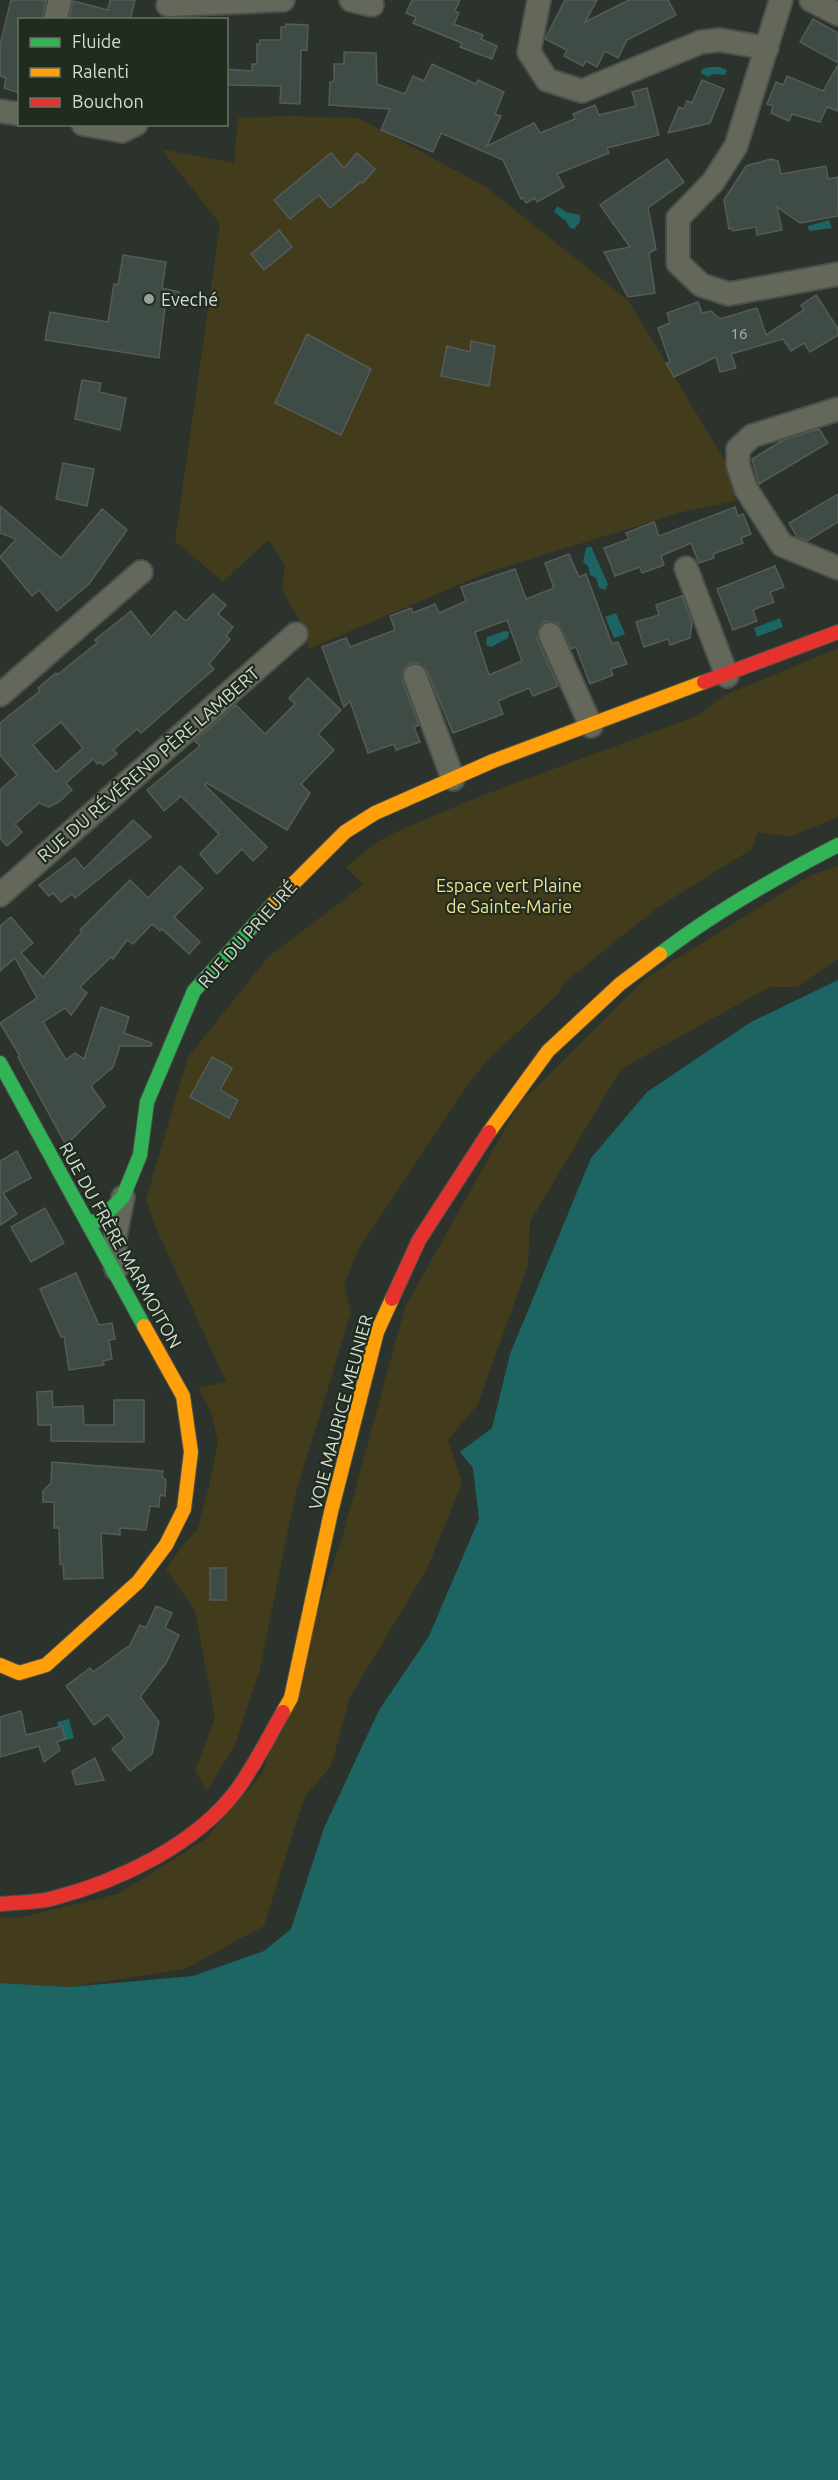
<svg xmlns="http://www.w3.org/2000/svg" width="838" height="2480" viewBox="0 0 838 2480" font-family="Ubuntu,sans-serif">
<rect width="100%" height="100%" fill="#2c322c"/>
<g fill="#423c1d">
<polygon points="289,116 359,118 486,187 628,300 729,467 736,501 686,511 489,572 308,649 306,632 282,590 285,565 268,540 223,582 175,541 220,224 161,149 234,163 238,118"/>
<polygon points="838,648 838,817 790,837 758,832 752,849 657,908 564,983 557,995 487,1061 466,1087 358,1250 344,1285 351,1312 295,1496 260,1669 235,1745 207,1791 195,1771 215,1717 195,1611 166,1569 186,1541 197,1530 209,1487 218,1442 211,1412 198,1388 226,1382 152,1219 146,1199 188,1057 268,957 363,885 346,867 377,842 394,833 478,797 699,715 723,696"/>
<polygon points="838,866 838,959 797,987 770,987 621,1069 530,1222 528,1265 478,1404 448,1440 462,1483 427,1569 350,1697 331,1766 304,1798 264,1926 185,1969 69,1987 0,1983 0,1917 18,1918 118,1894 204,1840 262,1774 342,1538 405,1307 519,1104 646,978 809,876"/>
</g>
<g fill="#1c6562">
<polygon points="710,67 720,67 727,70 725,75 713,74 708,77 701,73 702,69"/>
<polygon points="557,206 566,212 580,215 580,222 574,229 570,228 566,221 554,212"/>
<polygon points="829,220 832,228 809,231 808,226"/>
<polygon points="591,546 608,584 605,590 599,588 596,578 590,575 588,566 583,562 586,548"/>
<polygon points="616,613 625,634 614,638 605,617"/>
<polygon points="780,618 783,627 757,637 754,628"/>
<polygon points="505,631 509,632 508,638 491,647 486,645 487,637"/>
<polygon points="838,980 838,2480 0,2480 0,1983 69,1987 193,1976 264,1951 291,1929 324,1828 379,1710 429,1636 479,1519 473,1468 460,1452 492,1428 510,1354 591,1158 647,1092 751,1022"/>
<polygon points="69,1719 74,1738 62,1741 57,1722"/>
</g>
<g fill="#3f4c46" stroke="#555c57" stroke-width="1.5" fill-rule="evenodd">
<polygon points="11,0 46,0 42,20 20,20 20,93 4,88 6,78 0,76 0,45"/>
<polygon points="110,0 135,0 130,20 69,20 73,1 108,10"/>
<polygon points="412,0 460,0 455,11 459,13 454,24 483,35 481,39 497,46 492,59 460,47 462,43 413,23 416,17 406,13"/>
<polygon points="565,0 597,0 585,22 629,0 668,0 676,15 627,40 618,58 605,51 597,67 586,61 583,66 564,56 567,50 545,39"/>
<polygon points="813,19 838,33 838,63 800,42"/>
<polygon points="286,24 308,25 307,50 301,50 300,104 280,103 281,86 226,85 226,69 252,71 252,64 257,64 257,44 260,44 260,40 281,40 281,27 286,27"/>
<polygon points="344,52 376,53 377,84 405,94 413,76 424,81 432,64 476,84 478,80 504,92 495,114 501,116 487,146 534,123 540,133 575,119 573,114 595,105 599,115 636,106 632,92 647,88 659,135 607,148 609,153 557,174 564,187 537,202 535,198 526,203 523,198 521,199 503,160 441,133 433,152 381,130 390,109 329,105 330,82 334,81 334,64 344,64"/>
<polygon points="838,65 838,111 827,107 820,122 792,114 789,121 771,113 773,106 767,104 776,82 783,85 787,76 823,91"/>
<polygon points="702,80 724,89 710,123 668,133 679,107 684,109 687,101 692,103"/>
<polygon points="331,153 344,168 357,153 375,169 363,183 361,182 330,208 319,195 290,219 274,200"/>
<polygon points="667,159 684,182 648,208 656,249 649,253 655,293 628,297 604,252 630,247 600,205"/>
<polygon points="771,159 778,161 781,174 826,166 828,179 838,177 838,216 800,223 777,207 782,230 757,235 756,227 733,231 732,228 729,229 724,200 746,166"/>
<polygon points="279,230 292,247 264,270 251,254"/>
<polygon points="123,255 166,262 162,288 179,292 183,301 175,308 165,307 159,358 45,340 50,312 108,322 114,284 118,285"/>
<polygon points="816,295 838,329 838,335 810,352 804,343 791,351 783,339 731,354 736,368 720,372 716,357 674,377 666,363 670,362 658,328 670,323 667,313 698,302 702,313 711,311 720,319 757,308 766,335 804,310 801,305"/>
<polygon points="307,334 371,369 341,435 275,403"/>
<polygon points="471,341 495,346 489,386 441,376 447,346 470,352"/>
<polygon points="82,380 101,383 99,392 126,398 120,430 75,419"/>
<polygon points="819,429 828,443 759,484 752,459 783,440"/>
<polygon points="63,463 94,469 87,506 56,499"/>
<polygon points="838,494 838,522 807,541 797,537 789,523"/>
<polygon points="0,506 61,558 102,509 127,530 89,584 57,611 39,590 32,596 0,557 16,539 0,533"/>
<polygon points="735,507 738,516 743,514 751,534 741,538 743,543 713,554 714,558 699,563 691,543 661,556 664,565 642,573 640,567 615,576 604,548 629,539 626,533 654,522 659,536"/>
<path d="M 569,554 L 579,577 L 586,574 L 612,644 L 618,642 L 627,664 L 611,669 L 613,675 L 590,684 L 576,647 L 571,649 L 558,623 L 545,621 L 539,627 L 537,639 L 558,686 L 533,696 L 529,688 L 498,701 L 503,714 L 453,733 L 427,671 L 418,663 L 411,663 L 404,668 L 402,680 L 419,725 L 414,727 L 420,742 L 396,750 L 394,744 L 368,753 L 350,701 L 344,707 L 322,647 L 346,638 L 350,647 L 395,630 L 390,616 L 411,608 L 413,613 L 435,604 L 439,613 L 466,601 L 461,587 L 515,569 L 526,599 L 554,588 L 545,563 ZM 507,620 L 522,661 L 489,675 L 475,632 Z"/>
<polygon points="775,566 784,587 770,592 774,602 753,610 757,621 733,630 717,589"/>
<path d="M 213,594 L 226,605 L 218,614 L 233,627 L 226,636 L 230,639 L 209,664 L 214,669 L 141,733 L 137,729 L 113,750 L 117,754 L 103,765 L 100,762 L 98,764 L 93,759 L 66,783 L 72,790 L 59,802 L 49,807 L 39,803 L 15,824 L 22,832 L 7,846 L 0,838 L 0,790 L 17,775 L 0,755 L 0,723 L 40,691 L 38,688 L 56,673 L 57,675 L 97,643 L 95,640 L 131,611 L 151,637 L 175,611 L 186,621 ZM 61,722 L 83,748 L 56,772 L 33,745 Z"/>
<polygon points="682,596 692,623 690,638 670,645 668,639 644,647 636,622 659,615 656,605"/>
<polygon points="308,678 341,710 318,734 334,750 301,784 310,793 287,830 207,783 205,785 267,847 253,861 242,849 217,874 200,854 219,834 181,796 164,811 147,790 200,746 195,741 236,705 265,734 295,704 289,698"/>
<polygon points="133,820 151,837 75,898 72,894 61,902 53,893 49,896 39,885 75,858 84,869"/>
<polygon points="180,866 203,888 174,917 200,942 189,954 162,929 160,931 152,924 133,944 127,940 113,959 111,957 80,987 87,993 71,1015 65,1008 43,1022 66,1060 75,1053 84,1059 101,1007 129,1017 124,1033 152,1043 151,1046 120,1046 113,1067 91,1086 105,1106 66,1145 18,1057 20,1056 0,1023 37,998 15,958 0,971 0,926 11,917 33,943 21,953 43,977 82,932 80,930 130,880 148,898"/>
<polygon points="212,1057 232,1068 220,1090 238,1100 229,1118 190,1097"/>
<polygon points="17,1151 31,1178 3,1193 17,1214 0,1225 0,1161"/>
<polygon points="45,1208 64,1243 31,1262 11,1227"/>
<polygon points="76,1273 99,1325 112,1323 115,1339 109,1340 112,1359 103,1361 104,1365 69,1370 64,1336 61,1337 40,1289"/>
<polygon points="52,1391 53,1407 83,1406 84,1425 114,1425 114,1400 144,1400 144,1442 51,1441 51,1425 38,1425 37,1392"/>
<polygon points="52,1462 163,1471 162,1477 166,1480 165,1496 160,1495 159,1507 150,1506 146,1530 120,1528 120,1535 101,1533 103,1578 64,1579 63,1564 60,1564 59,1528 54,1528 54,1502 43,1502 43,1491 51,1483"/>
<rect x="210" y="1568" width="16" height="32"/>
<polygon points="156,1606 172,1613 165,1628 179,1635 166,1663 140,1697 159,1722 152,1754 130,1771 112,1749 125,1738 108,1715 94,1725 66,1686 90,1668 93,1672 130,1645 140,1625 146,1628"/>
<polygon points="21,1711 26,1735 62,1726 65,1739 57,1742 60,1750 44,1762 39,1746 0,1757 0,1717"/>
<polygon points="95,1758 104,1780 76,1785 72,1771"/>
</g>
<g fill="none" stroke-linecap="round" stroke-linejoin="round">
<g stroke="#4b504b" stroke-width="26">
<g id="street">
<polyline points="351,0 372,5"/>
<polyline points="539,0 529,52 547,80 582,91 701,42 720,40 767,48"/>
<polyline points="781,0 736,146 713,182 678,218 678,263 701,285 729,294 838,274"/>
<polyline points="811,0 838,14"/>
<polyline points="168,5 283,0"/>
<polyline points="55,20 60,0"/>
<polyline points="0,111 20,114"/>
<polyline points="83,124 122,131 136,124"/>
<polyline points="838,409 752,436 738,449 738,465 746,489 782,545 838,568"/>
<polyline points="686,568 727,676"/>
<polyline points="550,634 591,726"/>
<polyline points="415,676 453,779"/>
<polyline points="0,695 141,572"/>
<polyline points="0,895 296,634"/>
<polyline points="116,1269 115,1237 123,1197"/>
</g>
</g>
<g stroke="#4b504b" stroke-width="16">
<g id="fast">
<path d="M 660,954 C 716,911 776,877 838,845"/>
<polyline points="0,1063 144,1326"/>
<polyline points="89,1223 100,1220 123,1197 140,1155 147,1102 194,991 272,905"/>
</g>
</g>
<g stroke="#4b504b" stroke-width="16">
<g id="slow">
<polyline points="272,905 345,832 375,813 493,761 704,682"/>
<polyline points="489,1132 548,1051 620,984 660,954"/>
<polyline points="0,1665 19,1673 46,1665 138,1582 166,1545 184,1509 191,1452 183,1396 144,1326"/>
<polyline points="283,1712 291,1698 331,1512 377,1332 392,1299"/>
</g>
</g>
<g stroke="#4b504b" stroke-width="16">
<g id="jam">
<polyline points="704,682 838,632"/>
<polyline points="392,1299 419,1240 489,1132"/>
<path d="M 0,1904 C 18,1902 37,1903 54,1898 C 119,1881 195,1845 236,1791 C 254,1767 268,1738 283,1712"/>
</g>
</g>
<use href="#street" stroke="#63685a" stroke-width="22"/>
<use href="#fast" stroke="#30b455" stroke-width="14"/>
<use href="#slow" stroke="#ff9f0a" stroke-width="14"/>
<use href="#jam" stroke="#e5322d" stroke-width="14"/>
</g>
<circle fill="#99a099" stroke="#1f2c1e" stroke-width="2" cx="149" cy="299" r="6"/>
<g text-anchor="middle" dominant-baseline="central" stroke-width="4.5" stroke-linejoin="round" paint-order="stroke">
<g font-size="15" fill="#afb8b0">
<text x="739" y="333">16</text>
</g>
<g font-size="18" fill="#d4dcd3" stroke="#1f2c1e" text-anchor="start">
<text x="161" y="299">Eveché</text>
</g>
<g font-size="18" fill="#d4dcd3" stroke="#1f2c1e">
<text transform="translate(148 764) rotate(-41)">RUE DU RÉVÉREND PÈRE LAMBERT</text>
<text transform="translate(247 934) rotate(-48)">RUE DU PRIEURÉ</text>
<text transform="translate(121 1245) rotate(61)">RUE DU FRÈRE MARMOITON</text>
<text transform="translate(340 1412) rotate(-75)">VOIE MAURICE MEUNIER</text>
</g>
<g font-size="18" fill="#f5df8e" stroke="#1f2c1e">
<text x="509" y="885">Espace vert Plaine<tspan x="509" dy="21">de Sainte-Marie</tspan></text>
</g>
</g>
<rect x="18" y="18" width="210" height="108" fill="#1f2c1e" stroke="#677266" stroke-width="1.5"/>
<rect x="30" y="38" width="30" height="9" fill="#30b455" stroke="#677266" stroke-width="1.5"/>
<text x="72" y="48" font-size="18" fill="#d4dcd3">Fluide</text>
<rect x="30" y="68" width="30" height="9" fill="#ff9f0a" stroke="#677266" stroke-width="1.5"/>
<text x="72" y="78" font-size="18" fill="#d4dcd3">Ralenti</text>
<rect x="30" y="98" width="30" height="9" fill="#e5322d" stroke="#677266" stroke-width="1.5"/>
<text x="72" y="108" font-size="18" fill="#d4dcd3">Bouchon</text>
</svg>
